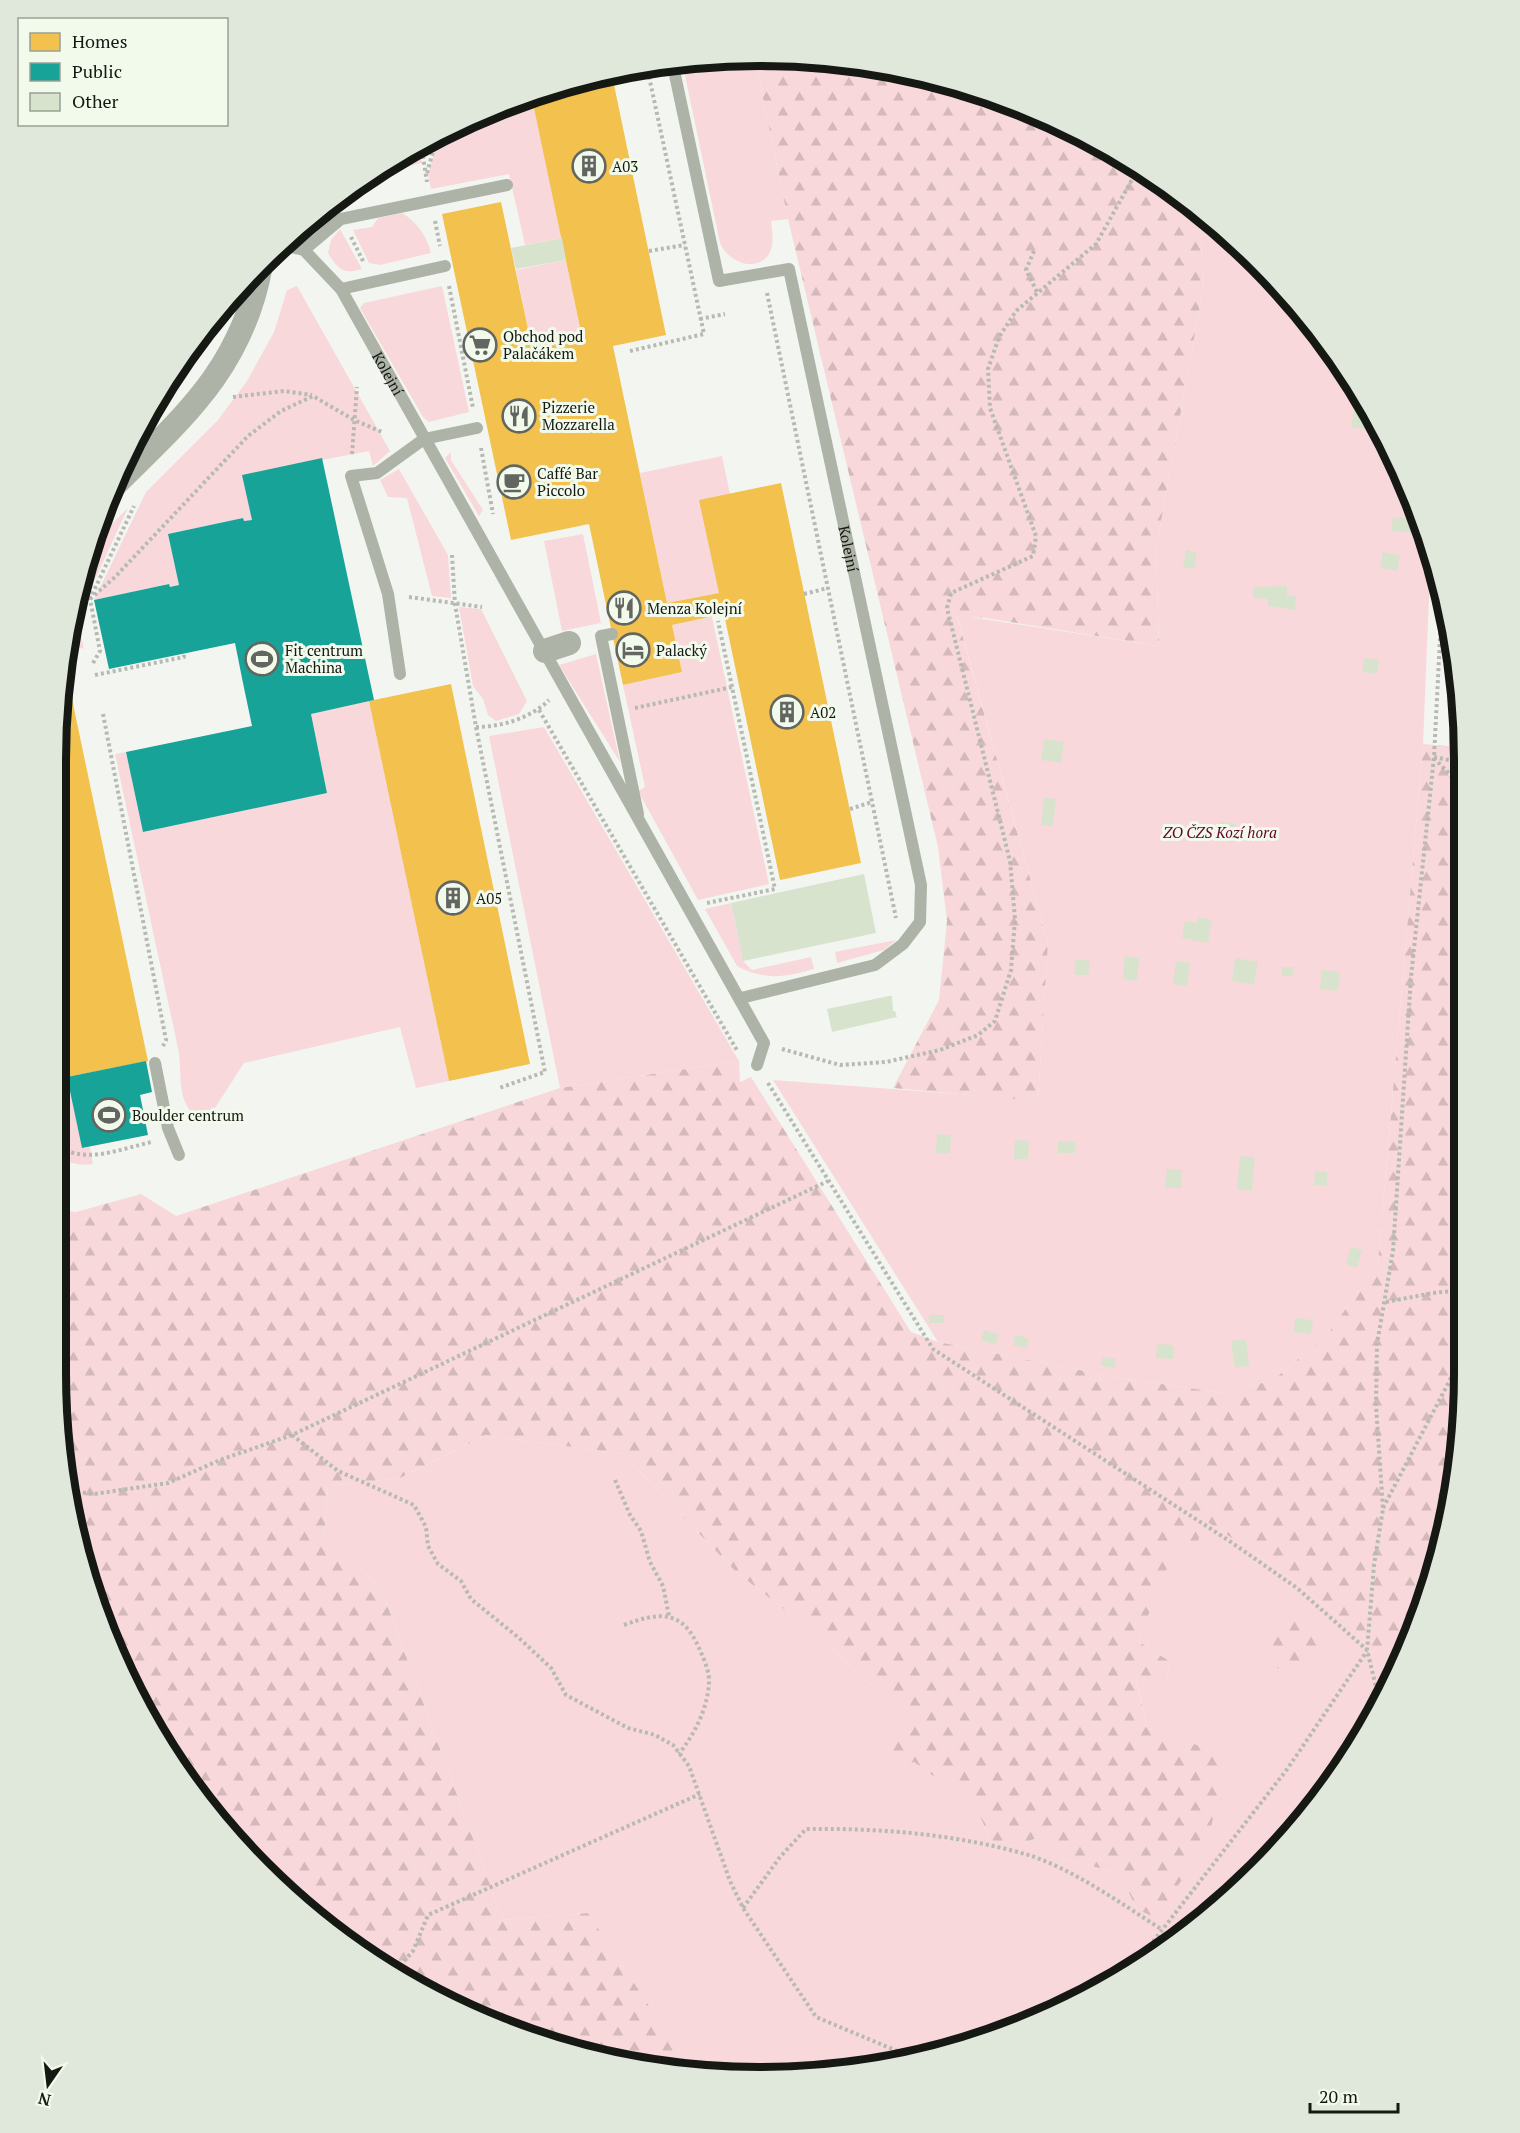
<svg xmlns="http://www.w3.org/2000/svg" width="1520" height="2133" viewBox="0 0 1520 2133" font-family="'PT Serif',serif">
<defs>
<pattern id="forest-firs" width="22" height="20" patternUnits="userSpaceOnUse" patternTransform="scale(1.5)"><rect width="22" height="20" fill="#f8d8db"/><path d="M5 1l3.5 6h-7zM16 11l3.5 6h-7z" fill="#d4b9bb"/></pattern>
</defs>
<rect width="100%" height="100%" fill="#f3f6f0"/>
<g fill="#f8d8db">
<path d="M 755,59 L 788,219 L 771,221 C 772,231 774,240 771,250 C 760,275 728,263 720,243 L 682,61 Z"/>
<polygon points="531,94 562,238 525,245 509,174 431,189 428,174 439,136"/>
<polygon points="419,145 422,163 374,174"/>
<polygon points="1200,212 1290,296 1392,449 1427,534 1431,549 1423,744 1378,1264 1327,1335 1273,1380 1223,1393 1120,1378 938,1342 773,1080 1038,1100 1048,943 957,615 1159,646 1156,549 1203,289"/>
<path d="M 402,213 C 418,223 426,235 431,253 L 380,265 L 369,263 L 353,230 L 372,227 L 378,218 Z"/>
<path d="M 340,229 L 362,269 C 343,275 338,269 328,253 L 331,240 Z"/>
<polygon points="566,260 581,332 531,343 516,270"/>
<polygon points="297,286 390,451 373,466 369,451 243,475 252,520 244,521 243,518 168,534 179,585 170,587 169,584 94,600 146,492 218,420 247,381 274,332 287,290"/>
<polygon points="442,286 469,412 429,422 423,417 360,308 364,303"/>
<polygon points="221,309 197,354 163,402 161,393"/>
<polygon points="451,452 451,460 483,510 479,516 445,458"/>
<polygon points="722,456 730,494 719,593 667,603 640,473"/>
<polygon points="399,469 448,555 451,598 432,596 407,498 388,497 380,480"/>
<polygon points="128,508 84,603 74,605 94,541"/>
<polygon points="583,534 601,623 562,631 544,541"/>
<polygon points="74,607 84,649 67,644"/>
<polygon points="459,607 481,609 527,701 519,714 496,721 488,715 483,699 473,686"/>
<polygon points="712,617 769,884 698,900 638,791 645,787 623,685 682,672 672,625"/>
<polygon points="1450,634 1458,668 1459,746 1449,745"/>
<polygon points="596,654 620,762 559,665"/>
<path d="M 369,701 L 449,1081 L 416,1088 L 400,1027 L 244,1063 L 206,1122 C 176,1109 182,1082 179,1053 L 115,754 L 126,752 L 143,832 L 327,793 L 311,714 Z"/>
<polygon points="544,727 739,1061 560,1088 489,736"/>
<path d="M 731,903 L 743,961 L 752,970 L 811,957 L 814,969 C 787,977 764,981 737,966 L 705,909 Z"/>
<polygon points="896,940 884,950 837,963 835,952"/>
<path d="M 56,1024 L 82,1148 L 90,1147 L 93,1164 C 78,1166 68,1163 56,1155 Z"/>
<polygon points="486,1435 623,1454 736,1572 815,1633 912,1723 877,1751 914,1762 977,1808 990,1840 1015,1846 1042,1836 1063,1859 1119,1873 1137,1909 1209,1749 1147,1728 1136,1677 1167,1678 1169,1661 1138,1641 1190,1510 1274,1566 1363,1635 1389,1690 1319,1802 1224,1903 1151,1959 1030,2024 852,2072 692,2071 588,1913 503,1920 381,1588 324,1537 328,1486 400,1478"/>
</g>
<g fill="url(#forest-firs)">
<polygon points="806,57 943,80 1072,128 1189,201 1200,212 1203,289 1156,549 1159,646 985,618 957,616 1048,943 1038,1101 893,1088 939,1000 947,921 938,847 788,219 755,59"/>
<polygon points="1423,744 1459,747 1463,1419 1440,1556 1389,1690 1363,1635 1274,1566 1191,1511 1201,1527 1198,1543 1176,1546 1138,1641 1169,1661 1167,1678 1136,1678 1147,1728 1209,1749 1221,1771 1209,1840 1156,1918 1137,1909 1119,1873 1063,1859 1042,1836 1015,1846 990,1840 977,1808 914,1762 901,1766 877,1751 911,1722 815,1633 736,1572 623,1454 486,1435 400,1478 328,1486 324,1537 381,1588 503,1920 588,1913 692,2071 668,2071 577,2053 449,2005 295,1902 174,1764 98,1610 80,1556 56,1373 56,1209 76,1212 141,1194 176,1216 560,1088 739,1061 740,1082 751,1077 911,1332 938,1342 1120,1378 1223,1393 1273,1380 1327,1335 1378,1264"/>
<polygon points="1288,1618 1307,1623 1321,1641 1314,1665 1292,1672 1274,1667 1267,1644 1269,1627"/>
</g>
<g fill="#f2c14e">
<polygon points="612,75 666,335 613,346 667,603 719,593 699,500 781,483 861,863 780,880 724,614 672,625 682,672 623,685 589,524 511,540 442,214 501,202 531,343 581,332 531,94"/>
<polygon points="68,680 148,1061 67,1077 56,1024 56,760 63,681"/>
<polygon points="451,684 530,1064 449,1081 369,701"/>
</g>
<g fill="#17a398">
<polygon points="322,458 374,700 311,714 327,793 143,832 126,752 252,726 243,683 235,643 109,669 94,600 169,584 170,587 179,585 168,534 243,518 244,521 252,520 242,475"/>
<polygon points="146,1061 152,1092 140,1095 148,1135 82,1148 67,1077"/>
</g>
<g fill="#d8e3ce">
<polygon points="562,238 566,260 516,269 511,248"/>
<polygon points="1328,353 1332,358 1339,369 1325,367"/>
<polygon points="1354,410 1369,414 1366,429 1351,427"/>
<polygon points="1393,517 1416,519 1415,533 1391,531"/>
<polygon points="1186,550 1197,553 1194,569 1183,567"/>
<polygon points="1383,552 1400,555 1397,571 1380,568"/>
<polygon points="1287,586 1287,595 1296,596 1295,610 1268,606 1268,599 1253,598 1253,587"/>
<polygon points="1364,658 1379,660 1377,674 1362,672"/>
<polygon points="1044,739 1064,742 1061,763 1041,760"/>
<polygon points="1044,797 1056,799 1053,826 1041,825"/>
<polygon points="1220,822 1236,824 1234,842 1218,840"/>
<polygon points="864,874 876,933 743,961 731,903"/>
<polygon points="1198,917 1212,920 1208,943 1182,938 1185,921 1197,923"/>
<polygon points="1125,956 1139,958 1137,981 1123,979"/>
<polygon points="1235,958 1258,962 1254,985 1232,981"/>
<polygon points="1075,959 1090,961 1088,975 1075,975"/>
<polygon points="1176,961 1190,963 1187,986 1173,984"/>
<rect x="1282" y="967" width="11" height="9"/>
<polygon points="1322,970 1340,972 1338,991 1320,989"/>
<polygon points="889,996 892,996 893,1011 895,1011 897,1017 832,1032 827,1009"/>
<polygon points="937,1134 951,1135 950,1154 936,1153"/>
<polygon points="1015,1140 1029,1141 1028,1159 1014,1159"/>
<polygon points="1058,1141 1075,1142 1075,1153 1058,1153"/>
<polygon points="1240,1156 1255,1157 1252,1191 1237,1189"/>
<polygon points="1167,1169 1182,1170 1181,1188 1165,1188"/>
<polygon points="1315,1171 1327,1172 1327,1185 1314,1185"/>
<polygon points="1351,1247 1362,1250 1357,1268 1346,1264"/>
<rect x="929" y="1315" width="15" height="8"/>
<polygon points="1295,1318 1313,1320 1311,1334 1294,1332"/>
<polygon points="984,1330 999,1334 996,1345 981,1340"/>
<polygon points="1015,1335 1029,1338 1027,1348 1013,1345"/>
<polygon points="1246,1339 1249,1366 1235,1368 1231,1341"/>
<polygon points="1157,1344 1174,1345 1173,1359 1156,1358"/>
<polygon points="1102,1357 1116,1359 1114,1368 1101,1366"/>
</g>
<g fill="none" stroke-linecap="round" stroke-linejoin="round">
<g stroke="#b7bab3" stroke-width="4" stroke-dasharray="3 3" stroke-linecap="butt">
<polyline points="421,144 427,182"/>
<polyline points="427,173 437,137"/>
<polyline points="435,221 440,246"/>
<polyline points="351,237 364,263"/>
<polyline points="649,251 685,245"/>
<polyline points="1034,251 1026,270 1038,294"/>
<polyline points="449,286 473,408"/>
<polyline points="767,293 896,918"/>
<polyline points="700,319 725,314"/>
<polyline points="630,351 704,334 647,67"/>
<polyline points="233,397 284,391 312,395"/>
<polyline points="481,448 493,514"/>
<polyline points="352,454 357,387"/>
<polyline points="452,555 455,604 476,727 545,1072 499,1088"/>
<polyline points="804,594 828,588"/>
<polyline points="409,597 482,607"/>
<polyline points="90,599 115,577 248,436 281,411 313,396 354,420 382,432"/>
<polyline points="93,663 100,651 90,599 134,506"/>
<polyline points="95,675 184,657 184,654"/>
<polyline points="635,708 732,687"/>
<polyline points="539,710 738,1052"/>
<polyline points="103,714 166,1040 163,1046"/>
<path d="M 476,727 C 501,727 531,718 549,700"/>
<polyline points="1434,757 1459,762"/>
<polyline points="1434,758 1459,784"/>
<polyline points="850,809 872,802"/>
<polyline points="707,903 775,889 718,621"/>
<polyline points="782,1049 840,1065 886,1062 940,1050 978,1035 995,1021 1011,970 1015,919 1010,861 947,608 951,593 1033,556 1036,536 990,408 988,369 999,337 1016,311 1096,244 1138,169"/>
<polyline points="768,1083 933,1349 1228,1540 1297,1588 1367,1650"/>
<polyline points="56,1086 67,1083"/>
<path d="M 56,1143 C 81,1167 122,1148 152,1142"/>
<polyline points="1386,1302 1433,1293 1462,1290"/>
<polyline points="292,1435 338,1471 414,1505 426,1527 428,1546 438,1564 461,1581 471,1599 519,1638 551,1668 566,1695 628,1728 655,1735 673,1745 689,1766 730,1881 743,1908 816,2017 909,2056"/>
<polyline points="615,1480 630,1515 641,1531 650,1562 663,1586 669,1616"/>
<polyline points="71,1491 94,1494 168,1483 220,1460 292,1435 828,1181"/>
<polyline points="1383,1508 1463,1355"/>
<polyline points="78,1542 177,1767"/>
<path d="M 624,1625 C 659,1612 682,1609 699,1648 C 703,1657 710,1672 709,1683 C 707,1710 695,1733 679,1754"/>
<polyline points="1380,1703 1367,1650 1374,1565 1383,1509 1376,1406 1377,1344 1393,1251 1411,977 1434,757 1442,599"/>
<path d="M 743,1908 L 780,1857 L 806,1829 C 880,1828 954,1834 1025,1854 C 1070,1867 1122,1904 1161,1929"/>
<polyline points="396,1970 413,1951 428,1915 700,1794"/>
<polyline points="1131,1970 1288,1768 1367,1651"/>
</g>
<g stroke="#adb4a7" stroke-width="12">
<path id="s1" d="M 672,61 L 719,281 L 789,269 L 921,885 L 920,922 L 903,944 L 875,965 L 741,998"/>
<path id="s2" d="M 281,245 L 304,250 L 341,289 L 764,1043 L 757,1065"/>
<polyline points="304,250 341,219 507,185"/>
<polyline points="341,289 445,266"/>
<polyline points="612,634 601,636 638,814"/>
<polyline points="400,674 388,594 351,476 377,473 424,439 477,428"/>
<polyline points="155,1063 168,1128 179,1155"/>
</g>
<g stroke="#adb4a7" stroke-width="24">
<path d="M 110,490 C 181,419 242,370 261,265"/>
<polyline points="545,651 569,643"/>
</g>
</g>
<defs>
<g id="building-ring" transform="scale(1.725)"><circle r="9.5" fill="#f2faec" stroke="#636660" stroke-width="1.5"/><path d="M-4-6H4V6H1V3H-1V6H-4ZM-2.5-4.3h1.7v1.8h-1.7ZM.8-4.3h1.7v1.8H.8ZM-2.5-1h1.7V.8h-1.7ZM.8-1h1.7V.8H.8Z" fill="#636660"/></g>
<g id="supermarket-ring" transform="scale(1.725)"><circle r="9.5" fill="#f2faec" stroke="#636660" stroke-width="1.5"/><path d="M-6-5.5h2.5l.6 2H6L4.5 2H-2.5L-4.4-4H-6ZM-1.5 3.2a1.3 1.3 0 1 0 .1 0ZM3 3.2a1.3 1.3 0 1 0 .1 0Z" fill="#636660"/></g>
<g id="restaurant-ring" transform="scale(1.725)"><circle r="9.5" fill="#f2faec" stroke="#636660" stroke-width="1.5"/><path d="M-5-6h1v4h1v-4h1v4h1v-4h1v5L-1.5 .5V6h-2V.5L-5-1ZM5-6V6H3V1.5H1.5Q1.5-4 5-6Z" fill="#636660"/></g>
<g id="cafe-ring" transform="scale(1.725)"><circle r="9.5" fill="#f2faec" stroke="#636660" stroke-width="1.5"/><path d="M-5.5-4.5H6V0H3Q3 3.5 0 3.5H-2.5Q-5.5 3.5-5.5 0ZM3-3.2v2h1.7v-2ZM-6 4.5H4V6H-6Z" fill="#636660"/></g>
<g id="hotel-ring" transform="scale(1.725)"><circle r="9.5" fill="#f2faec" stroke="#636660" stroke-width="1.5"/><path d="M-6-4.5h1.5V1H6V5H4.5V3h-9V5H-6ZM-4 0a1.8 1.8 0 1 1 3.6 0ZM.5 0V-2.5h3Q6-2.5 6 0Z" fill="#636660"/></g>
<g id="stadium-ring" transform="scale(1.725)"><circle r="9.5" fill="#f2faec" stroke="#636660" stroke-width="1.5"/><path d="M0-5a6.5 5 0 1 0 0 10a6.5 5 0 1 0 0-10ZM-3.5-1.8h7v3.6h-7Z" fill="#636660"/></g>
</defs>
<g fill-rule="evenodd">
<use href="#building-ring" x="589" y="166"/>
<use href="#supermarket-ring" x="480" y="345"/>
<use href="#restaurant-ring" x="519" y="416"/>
<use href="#cafe-ring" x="514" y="482"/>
<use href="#restaurant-ring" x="624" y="608"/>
<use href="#hotel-ring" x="633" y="650"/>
<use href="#stadium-ring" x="262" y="659"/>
<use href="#building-ring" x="787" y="712"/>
<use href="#building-ring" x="453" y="898"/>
<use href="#stadium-ring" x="109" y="1115"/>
</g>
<g text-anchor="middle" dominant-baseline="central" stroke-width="6" stroke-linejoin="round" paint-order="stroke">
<g font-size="15" fill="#151813" stroke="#f2faec" text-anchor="start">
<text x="612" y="166">A03</text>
<text x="503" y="336">Obchod pod<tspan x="503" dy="17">Palačákem</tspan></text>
<text x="542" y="407">Pizzerie<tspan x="542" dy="17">Mozzarella</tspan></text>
<text x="537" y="473">Caffé Bar<tspan x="537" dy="17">Piccolo</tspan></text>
<text x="647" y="608">Menza Kolejní</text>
<text x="285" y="650">Fit centrum<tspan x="285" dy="17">Machina</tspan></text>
<text x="656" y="650">Palacký</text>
<text x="810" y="712">A02</text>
<text x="476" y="898">A05</text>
<text x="132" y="1115">Boulder centrum</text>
</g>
<g font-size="15" fill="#151813" stroke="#f2faec">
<text stroke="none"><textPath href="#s2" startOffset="174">Kolejní</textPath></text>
<text stroke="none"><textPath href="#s1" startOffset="582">Kolejní</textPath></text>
</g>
<g font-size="15" font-style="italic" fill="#64032a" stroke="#f2faec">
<text x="1220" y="832">ZO ČZS Kozí hora</text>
</g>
</g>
<path d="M0 0H1520V2133H0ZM760 66H760A694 694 0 0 1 1454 760V1373A694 694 0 0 1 760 2067H760A694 694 0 0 1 66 1373V760A694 694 0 0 1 760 66Z" fill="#e0e8db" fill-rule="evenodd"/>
<path fill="none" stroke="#151813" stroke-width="8" d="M760 66H760A694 694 0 0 1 1454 760V1373A694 694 0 0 1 760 2067H760A694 694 0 0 1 66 1373V760A694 694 0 0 1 760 66Z"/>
<rect x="18" y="18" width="210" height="108" fill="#f2faec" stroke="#9aa095" stroke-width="1.5"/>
<rect x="30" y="33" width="30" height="18" fill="#f2c14e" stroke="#9aa095" stroke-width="1.5"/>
<text x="72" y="48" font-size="18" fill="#151813">Homes</text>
<rect x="30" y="63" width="30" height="18" fill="#17a398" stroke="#9aa095" stroke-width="1.5"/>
<text x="72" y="78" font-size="18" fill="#151813">Public</text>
<rect x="30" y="93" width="30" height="18" fill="#d8e3ce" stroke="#9aa095" stroke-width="1.5"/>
<text x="72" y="108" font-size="18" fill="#151813">Other</text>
<g transform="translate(48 2085) rotate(194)" stroke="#f2faec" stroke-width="4.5" paint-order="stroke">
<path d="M0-4.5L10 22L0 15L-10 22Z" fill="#151813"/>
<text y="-9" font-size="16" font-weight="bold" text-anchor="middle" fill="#151813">N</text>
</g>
<path d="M1310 2103v9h88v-9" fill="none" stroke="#151813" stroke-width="3"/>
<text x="1319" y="2103" font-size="18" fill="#151813" stroke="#f2faec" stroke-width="4.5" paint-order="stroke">20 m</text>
</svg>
